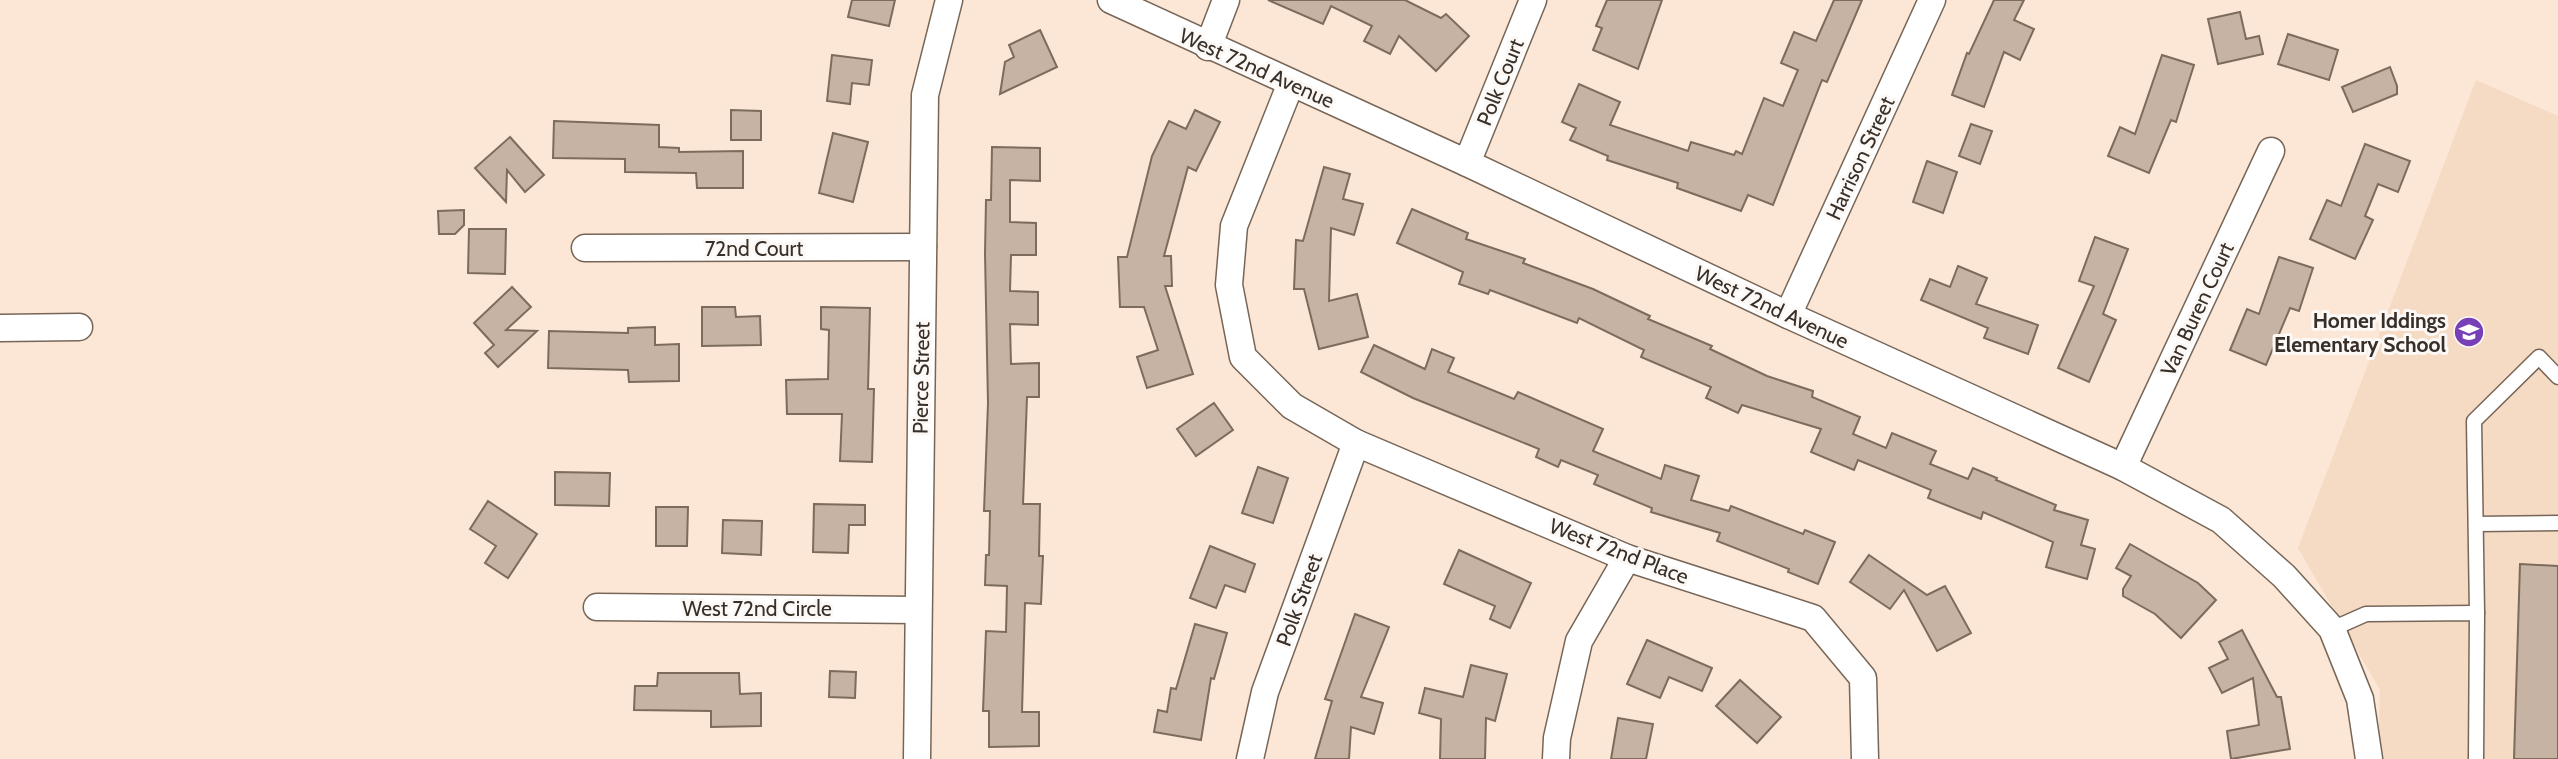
<svg xmlns="http://www.w3.org/2000/svg" width="2558" height="759" viewBox="0 0 2558 759" font-family="Cabin,sans-serif">
<rect width="100%" height="100%" fill="#fce7d6"/>
<polygon fill="#f5dac4" points="2476,80 2558,116 2558,759 2378,759 2380,690 2298,548"/>
<g fill="#c6b3a3" stroke="#7d6b5c" stroke-width="2">
<polygon points="852,0 895,0 889,26 848,17"/>
<polygon points="1268,0 1405,0 1441,18 1446,14 1469,36 1436,71 1399,36 1390,54 1364,41 1372,26 1331,6 1323,24"/>
<polygon points="1607,0 1662,0 1638,69 1593,50 1602,28 1596,26"/>
<polygon points="1834,0 1862,0 1827,82 1822,80 1773,205 1748,195 1741,211 1677,188 1678,183 1607,160 1608,156 1570,140 1576,128 1562,122 1579,84 1620,102 1610,125 1688,151 1691,142 1734,155 1736,151 1742,154 1764,98 1783,106 1798,70 1781,63 1794,32 1816,41"/>
<polygon points="1994,0 2024,0 2014,20 2034,29 2020,60 2004,52 1984,107 1952,95 1967,53 1969,54"/>
<polygon points="2240,12 2246,39 2259,36 2263,54 2218,64 2208,19"/>
<polygon points="1040,30 1057,67 1000,94 1005,62 1014,57 1009,45"/>
<polygon points="2288,34 2338,50 2329,80 2278,64"/>
<polygon points="832,55 872,60 869,85 852,83 850,104 827,101"/>
<polygon points="2162,55 2194,65 2176,122 2171,120 2149,173 2108,156 2120,127 2135,134"/>
<polygon points="2390,67 2397,86 2397,94 2353,112 2342,87"/>
<polygon points="731,110 761,111 761,140 731,140"/>
<polygon points="1195,110 1220,122 1196,171 1188,167 1164,256 1171,256 1172,286 1165,286 1193,374 1147,388 1137,357 1158,350 1144,307 1120,307 1118,257 1127,257 1152,156 1169,121 1186,129"/>
<polygon points="554,121 659,125 659,147 679,148 679,152 743,151 743,188 697,188 696,173 625,172 625,159 553,158"/>
<polygon points="1971,124 1992,131 1980,164 1959,156"/>
<polygon points="833,133 868,142 853,202 819,193"/>
<polygon points="510,137 544,175 525,192 507,170 506,202 475,168"/>
<polygon points="2365,144 2410,161 2398,192 2378,184 2365,216 2373,220 2355,259 2310,239 2327,200 2341,206"/>
<polygon points="992,147 1040,148 1040,181 1010,180 1010,222 1036,223 1036,255 1011,255 1010,291 1038,292 1038,325 1010,324 1011,364 1039,363 1039,397 1027,397 1023,504 1040,504 1039,556 1043,556 1041,604 1025,603 1022,712 1039,712 1039,746 989,747 989,711 983,711 986,631 1006,632 1007,586 985,585 986,555 989,555 990,511 984,511 988,403 985,254 986,200 991,200"/>
<polygon points="1927,161 1957,172 1943,213 1913,202"/>
<polygon points="1324,167 1350,174 1343,199 1363,204 1354,235 1331,228 1329,301 1357,294 1368,337 1319,349 1304,289 1294,289 1296,240 1303,241"/>
<polygon points="1412,209 1468,233 1466,239 1525,259 1523,263 1593,289 1650,316 1648,319 1712,346 1710,349 1767,376 1813,391 1812,397 1860,417 1853,434 1886,448 1892,433 1936,451 1930,464 1968,479 1973,468 1997,478 1996,480 2056,505 2054,510 2088,520 2081,545 2095,549 2087,579 2046,567 2053,542 1983,512 1981,519 1928,498 1931,490 1858,460 1854,470 1811,452 1821,429 1742,405 1738,413 1706,398 1711,387 1641,357 1644,350 1579,318 1577,323 1490,290 1488,294 1459,284 1463,272 1397,243"/>
<polygon points="464,210 464,225 455,234 439,234 438,211"/>
<polygon points="469,229 506,229 505,274 468,273"/>
<polygon points="2095,237 2128,249 2103,314 2116,320 2089,382 2058,368 2094,286 2079,281"/>
<polygon points="2279,257 2313,268 2299,311 2290,308 2266,365 2230,350 2247,309 2259,314"/>
<polygon points="1958,266 1987,278 1976,304 2038,325 2028,354 1984,338 1988,328 1921,300 1930,279 1950,287"/>
<polygon points="512,287 531,307 506,330 537,331 498,367 485,353 494,345 474,323"/>
<polygon points="702,307 735,307 736,317 760,316 761,345 702,346"/>
<polygon points="821,307 870,308 868,389 874,389 872,462 840,461 842,414 787,414 786,380 828,379 829,330 821,329"/>
<polygon points="655,327 655,345 679,344 679,381 629,382 628,370 548,368 549,331 628,333 628,328"/>
<polygon points="1374,345 1425,369 1432,349 1454,358 1448,372 1514,399 1518,392 1603,429 1593,451 1661,479 1665,465 1699,476 1691,500 1729,511 1731,506 1803,534 1805,530 1835,542 1818,584 1788,572 1789,569 1717,541 1720,533 1651,512 1652,508 1594,484 1598,475 1561,460 1558,467 1536,457 1539,449 1413,398 1361,372"/>
<polygon points="1214,403 1233,430 1196,456 1177,429"/>
<polygon points="1258,467 1288,478 1273,523 1242,513"/>
<polygon points="555,472 610,473 609,506 555,505"/>
<polygon points="488,501 537,534 508,578 485,563 496,546 470,529"/>
<polygon points="814,504 865,505 865,525 849,525 848,553 813,552"/>
<polygon points="656,507 688,507 687,546 656,546"/>
<polygon points="723,520 762,521 761,555 722,553"/>
<polygon points="2130,544 2198,583 2216,600 2181,638 2155,614 2123,596 2123,589 2131,576 2116,568"/>
<polygon points="1210,546 1255,564 1245,592 1225,585 1216,608 1190,598"/>
<polygon points="1459,550 1531,583 1510,628 1490,619 1495,606 1444,584"/>
<polygon points="1869,555 1927,595 1945,586 1971,633 1937,651 1904,590 1890,609 1850,582"/>
<polygon points="2520,564 2558,566 2558,759 2514,759"/>
<polygon points="1355,614 1389,627 1361,697 1383,703 1374,734 1351,727 1349,759 1315,759 1332,701 1325,699"/>
<polygon points="1195,624 1227,633 1214,679 1211,678 1201,740 1154,732 1158,710 1167,712 1171,688 1176,689"/>
<polygon points="2242,630 2277,697 2281,697 2290,749 2231,759 2227,731 2259,725 2253,678 2222,693 2209,668 2228,659 2219,642"/>
<polygon points="1647,640 1712,668 1702,691 1669,677 1660,698 1627,684"/>
<polygon points="1471,665 1507,674 1495,721 1486,718 1485,759 1440,759 1441,719 1419,713 1425,688 1463,697"/>
<polygon points="830,671 856,672 855,698 829,697"/>
<polygon points="658,673 739,673 740,694 761,693 761,726 711,727 711,711 634,710 635,686 657,686"/>
<polygon points="1740,680 1781,717 1757,743 1716,706"/>
<polygon points="1618,718 1653,724 1646,759 1611,759"/>
</g>
<g fill="none" stroke-linecap="round" stroke-linejoin="round">
<g stroke="#776657" stroke-width="17">
<g id="lane">
<polyline points="2476,524 2558,523"/>
<polyline points="2477,613 2474,421 2539,357 2558,377"/>
<polyline points="2332,629 2366,614 2477,613 2476,759"/>
</g>
</g>
<g stroke="#776657" stroke-width="29">
<g id="street">
<polyline points="1111,0 1467,163 1788,315 2123,467 2221,520 2284,576 2332,629 2360,699 2369,759"/>
<polyline points="1208,47 1226,0"/>
<polyline points="1291,83 1234,226 1229,285 1243,357 1292,406 1356,443 1627,558 1813,618 1863,678 1865,759"/>
<polyline points="1467,163 1533,0"/>
<polyline points="585,248 923,247"/>
<polyline points="1788,315 1932,0"/>
<polyline points="0,328 79,327"/>
<polyline points="2123,467 2271,151"/>
<polyline points="597,607 917,610"/>
<polyline points="917,759 925,95 949,0"/>
<polyline points="1250,759 1265,692 1356,443"/>
<polyline points="1556,759 1557,738 1579,641 1627,558"/>
</g>
</g>
<use href="#lane" stroke="#fff" stroke-width="14"/>
<use href="#street" stroke="#fff" stroke-width="26"/>
</g>
<defs>
<g id="school-disc" transform="scale(1.575)"><circle r="9.5" fill="#7840b7" stroke="#fcf8f5"/><path d="M0-5L7-2L0 1L-7-2ZM-4 1L0 2.5L4 1V4Q0 6-4 4Z" fill="#fff"/></g>
</defs>
<g fill-rule="evenodd">
<use href="#school-disc" x="2469" y="332"/>
</g>
<g text-anchor="middle" dominant-baseline="central" stroke-width="6" stroke-linejoin="round" paint-order="stroke">
<g font-size="21" fill="#372f28" stroke="#fcf8f5">
<text transform="translate(1257 68) rotate(24)">West 72nd Avenue</text>
<text transform="translate(1500 82) rotate(-68)">Polk Court</text>
<text transform="translate(1860 158) rotate(-65)">Harrison Street</text>
<text x="754" y="248">72nd Court</text>
<text transform="translate(1772 307) rotate(25)">West 72nd Avenue</text>
<text transform="translate(2197 309) rotate(-65)">Van Buren Court</text>
<text transform="translate(921 378) rotate(-89)">Pierce Street</text>
<text transform="translate(1619 551) rotate(21)">West 72nd Place</text>
<text transform="translate(1299 600) rotate(-70)">Polk Street</text>
<text x="757" y="608">West 72nd Circle</text>
</g>
<g font-size="21" font-weight="bold" fill="#372f28" stroke="#fcf8f5" text-anchor="end">
<text x="2446" y="320">Homer Iddings<tspan x="2446" dy="24">Elementary School</tspan></text>
</g>
</g>
</svg>
